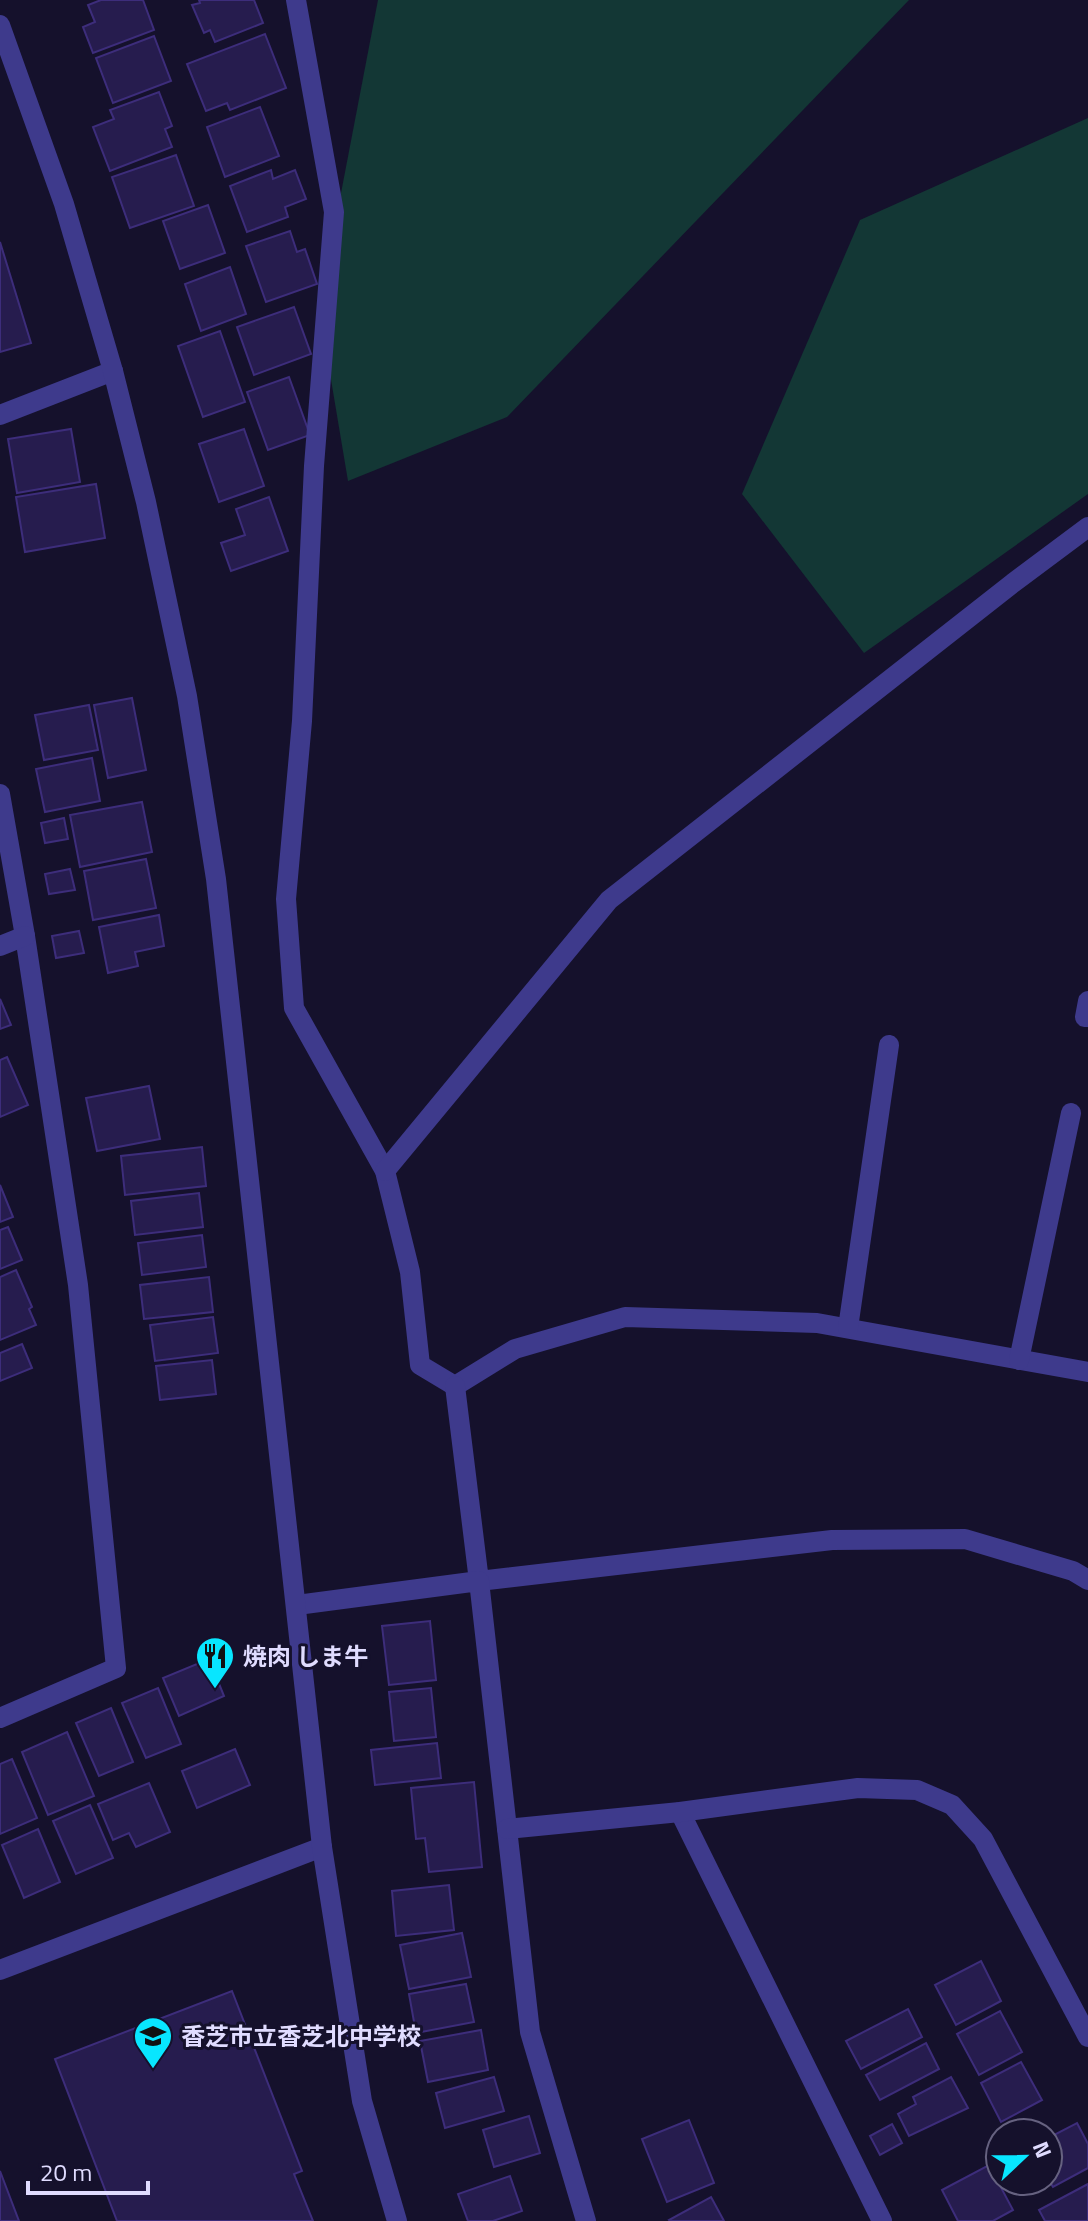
<svg xmlns="http://www.w3.org/2000/svg" width="1088" height="2221" viewBox="0 0 1088 2221" font-family="'Titillium Web','Noto Sans JP',sans-serif">
<rect width="100%" height="100%" fill="#15112c"/>
<g fill="#133735">
<polygon points="378,0 909,0 507,417 348,481 319,308"/>
<polygon points="1088,118 1088,494 864,653 742,494 860,220"/>
</g>
<g fill="#261c4e" stroke="#3d2d7b" stroke-width="2">
<polygon points="101,0 143,0 154,30 93,53 83,27 95,22 88,5"/>
<polygon points="199,0 254,0 263,23 215,42 210,30 204,33 192,5 200,3"/>
<polygon points="265,34 286,88 230,110 227,103 206,111 187,64"/>
<polygon points="154,36 171,81 113,103 96,58"/>
<polygon points="159,92 172,126 165,129 172,147 110,171 93,127 114,119 110,110"/>
<polygon points="260,107 279,156 225,177 207,127"/>
<polygon points="176,155 194,206 130,228 112,177"/>
<polygon points="271,170 273,179 295,170 306,199 285,207 288,217 247,232 230,186"/>
<polygon points="208,205 225,253 180,269 163,221"/>
<polygon points="290,231 297,252 305,249 317,284 266,302 246,246"/>
<polygon points="0,242 31,343 0,352"/>
<polygon points="230,267 246,314 201,331 185,284"/>
<polygon points="294,307 311,354 254,375 237,327"/>
<polygon points="220,331 245,402 203,417 178,346"/>
<polygon points="289,377 310,435 268,450 247,392"/>
<polygon points="71,429 80,482 17,493 8,439"/>
<polygon points="244,429 264,486 219,502 199,444"/>
<polygon points="96,484 105,538 25,552 16,497"/>
<polygon points="269,497 288,551 231,571 221,543 245,535 236,509"/>
<polygon points="132,698 146,770 108,778 94,705"/>
<polygon points="89,705 98,750 44,760 35,715"/>
<polygon points="92,758 100,801 45,812 36,769"/>
<polygon points="142,802 152,852 80,867 70,815"/>
<polygon points="64,818 68,839 45,843 41,823"/>
<polygon points="146,859 156,908 93,920 84,871"/>
<polygon points="70,869 75,890 49,894 45,874"/>
<polygon points="159,915 164,946 135,952 138,966 108,973 99,927"/>
<polygon points="79,931 84,953 56,958 52,936"/>
<polygon points="0,999 11,1025 0,1029"/>
<polygon points="7,1057 28,1105 0,1117 0,1060"/>
<polygon points="149,1086 160,1139 97,1151 86,1098"/>
<polygon points="202,1147 206,1186 125,1195 121,1156"/>
<polygon points="0,1185 13,1217 0,1222"/>
<polygon points="199,1193 203,1227 135,1235 131,1201"/>
<polygon points="8,1227 22,1260 0,1269 0,1230"/>
<polygon points="202,1235 206,1267 142,1275 138,1243"/>
<polygon points="16,1270 32,1307 29,1309 36,1325 0,1340 0,1277"/>
<polygon points="209,1277 213,1312 144,1319 140,1285"/>
<polygon points="213,1317 218,1353 155,1361 150,1325"/>
<polygon points="22,1344 32,1368 0,1381 0,1353"/>
<polygon points="212,1360 216,1394 160,1400 156,1366"/>
<polygon points="430,1621 436,1680 389,1685 382,1626"/>
<polygon points="209,1659 224,1696 179,1716 163,1678"/>
<polygon points="158,1688 181,1744 146,1758 122,1703"/>
<polygon points="431,1688 436,1737 394,1741 389,1692"/>
<polygon points="111,1708 133,1762 99,1776 76,1723"/>
<polygon points="67,1732 94,1796 48,1815 22,1752"/>
<polygon points="437,1743 441,1778 375,1785 371,1750"/>
<polygon points="235,1749 250,1785 197,1808 182,1771"/>
<polygon points="12,1759 37,1818 0,1834 0,1764"/>
<polygon points="474,1782 482,1867 429,1872 425,1838 416,1839 411,1788"/>
<polygon points="149,1783 170,1832 136,1847 129,1833 113,1840 98,1804"/>
<polygon points="90,1805 113,1858 76,1874 53,1821"/>
<polygon points="38,1829 60,1882 24,1898 2,1845"/>
<polygon points="449,1885 454,1930 396,1936 392,1891"/>
<polygon points="462,1933 471,1977 409,1989 400,1945"/>
<polygon points="981,1961 1001,2001 956,2025 935,1985"/>
<polygon points="466,1984 474,2022 416,2033 409,1994"/>
<polygon points="232,1991 302,2171 294,2174 313,2221 117,2221 55,2059"/>
<polygon points="908,2009 922,2037 861,2069 846,2041"/>
<polygon points="1000,2011 1022,2052 979,2075 957,2034"/>
<polygon points="481,2030 488,2070 428,2082 420,2041"/>
<polygon points="926,2043 939,2069 880,2100 866,2075"/>
<polygon points="1021,2062 1042,2100 1001,2122 981,2083"/>
<polygon points="494,2077 504,2111 445,2128 436,2093"/>
<polygon points="951,2077 968,2108 909,2136 898,2114 916,2104 913,2097"/>
<polygon points="529,2116 540,2153 494,2167 483,2130"/>
<polygon points="689,2120 714,2183 667,2202 642,2139"/>
<polygon points="1077,2123 1088,2144 1088,2168 1053,2187 1048,2179 1048,2138"/>
<polygon points="892,2124 902,2143 880,2155 870,2136"/>
<polygon points="989,2165 1013,2210 993,2221 958,2221 942,2190"/>
<polygon points="0,2171 19,2221 0,2221"/>
<polygon points="510,2176 522,2211 493,2221 468,2221 458,2194"/>
<polygon points="1088,2184 1088,2221 1045,2221 1039,2210"/>
<polygon points="711,2197 724,2221 670,2221 669,2220"/>
</g>
<g fill="none" stroke-linecap="round" stroke-linejoin="round">
<g stroke="#3e3a8c" stroke-width="20">
<polyline points="296,0 334,212 314,466 302,721 286,899 294,1008 385,1171 410,1272 420,1365 455,1386 515,1349 625,1317 817,1323 1088,1372"/>
<polyline points="0,415 113,371"/>
<polyline points="0,794 25,936 78,1285 116,1668 0,1718"/>
<polyline points="0,946 25,936"/>
<polyline points="1088,1001 1085,1017 1088,1017"/>
<polyline points="385,1171 609,900 1013,583 1088,527"/>
<polyline points="848,1328 889,1045"/>
<polyline points="1019,1360 1071,1113"/>
<polyline points="455,1386 479,1581 832,1540 965,1539 1073,1571 1088,1580"/>
<polyline points="297,1605 479,1581 530,2032 586,2221"/>
<polyline points="680,1812 882,2221"/>
<polyline points="507,1829 680,1812 858,1788 917,1790 952,1805 983,1839 1088,2037"/>
<polyline points="0,1970 322,1847"/>
</g>
<polyline stroke="#3e3a8c" stroke-width="20" points="0,25 64,204 113,371 146,502 187,696 216,879 322,1847 362,2101 397,2221"/>
</g>
<defs>
<g id="restaurant-pin" transform="scale(2)"><path d="M0 17L-7.5 6A9.5 9.5 0 1 1 7.5 6Z" fill="#08e6ff" stroke="#15112c"/><path d="M-5-6h1v4h1v-4h1v4h1v-4h1v5L-1.5 .5V6h-2V.5L-5-1ZM5-6V6H3V1.5H1.5Q1.5-4 5-6Z" fill="#111"/></g>
<g id="school-pin" transform="scale(2)"><path d="M0 17L-7.5 6A9.5 9.5 0 1 1 7.5 6Z" fill="#08e6ff" stroke="#15112c"/><path d="M0-5L7-2L0 1L-7-2ZM-4 1L0 2.5L4 1V4Q0 6-4 4Z" fill="#111"/></g>
</defs>
<g fill-rule="evenodd">
<use href="#restaurant-pin" x="215" y="1656"/>
<use href="#school-pin" x="153" y="2036"/>
</g>
<g text-anchor="middle" dominant-baseline="central" stroke-width="6" stroke-linejoin="round" paint-order="stroke">
<g font-size="24" font-weight="bold" fill="#e0dcff" stroke="#15112c" text-anchor="start">
<text x="243" y="1656">焼肉 しま牛</text>
<text x="181" y="2036">香芝市立香芝北中学校</text>
</g>
</g>
<g transform="translate(1024 2157) rotate(68)"><circle r="38" fill="#15112c" stroke="#666280" stroke-width="2"/>
<path d="M0-6L14 30L0 20L-14 30Z" fill="#08e6ff"/>
<text y="-12" font-size="22" font-weight="bold" text-anchor="middle" fill="#e0dcff">N</text>
</g>
<path d="M28 2181v12h120v-12" fill="none" stroke="#e0dcff" stroke-width="4"/>
<text x="40" y="2181" font-size="24" fill="#e0dcff" stroke="#15112c" stroke-width="6" paint-order="stroke">20 m</text>
</svg>
